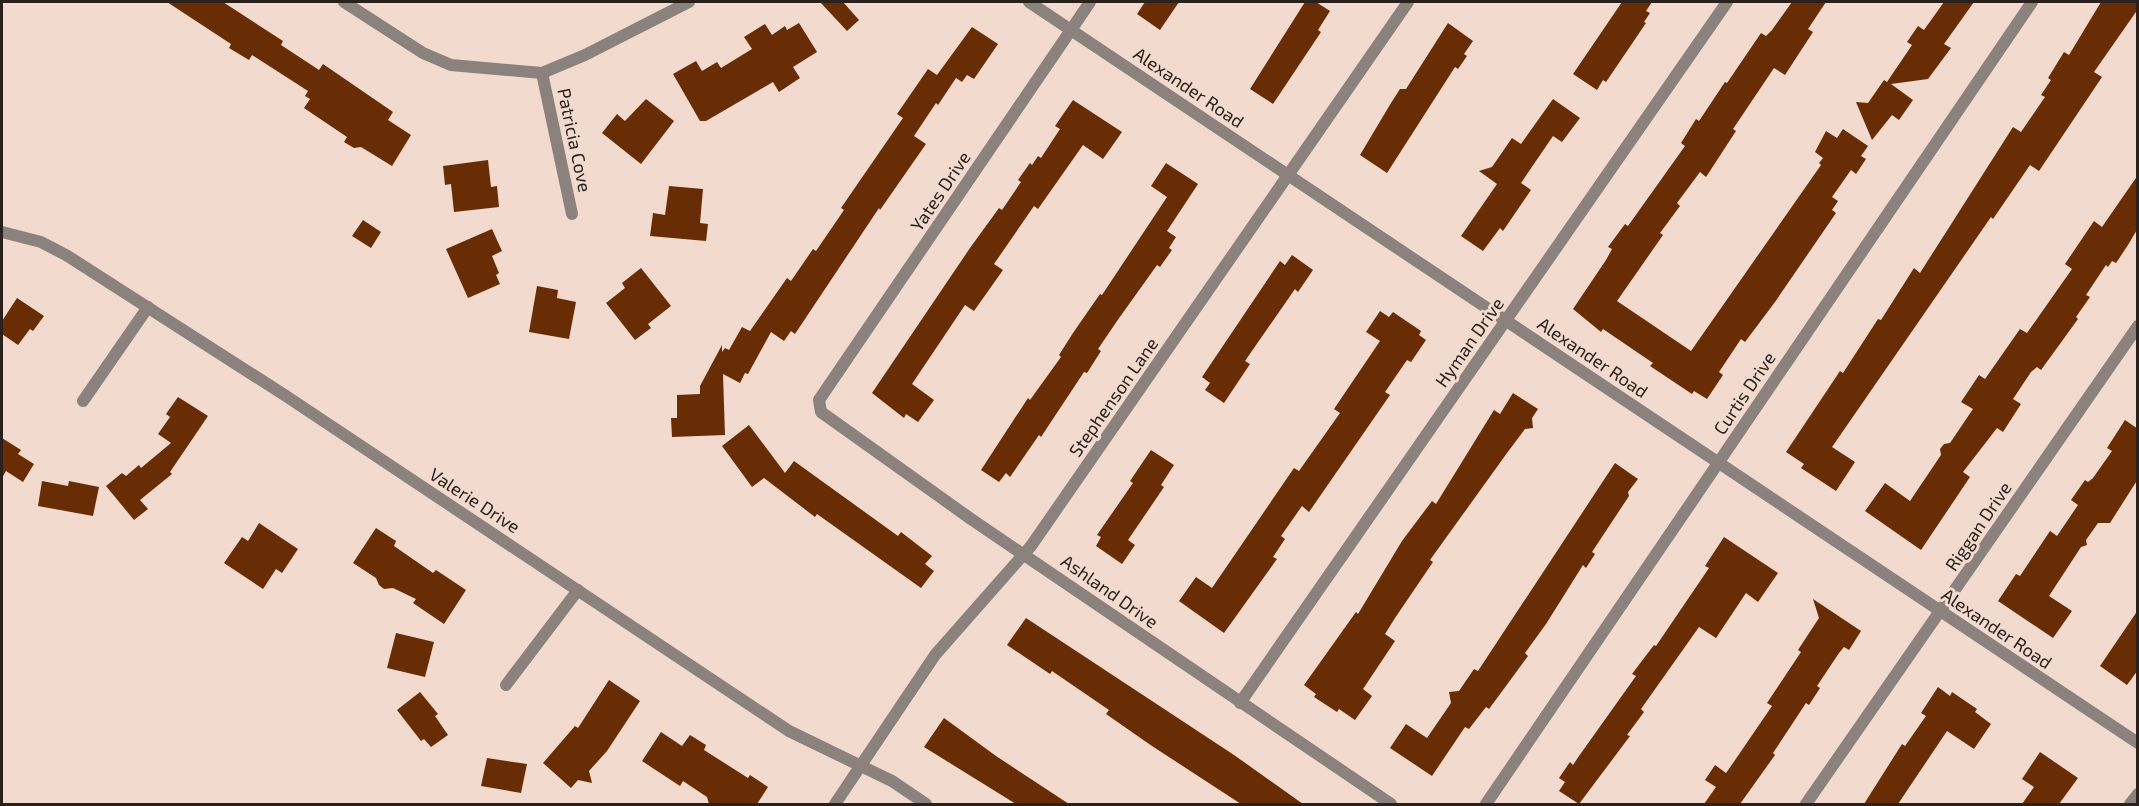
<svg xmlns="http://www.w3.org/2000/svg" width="2139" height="806" viewBox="0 0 2139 806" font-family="'Exo 2',sans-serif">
<rect width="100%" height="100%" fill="#f2dace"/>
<g fill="#692d06">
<polygon points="167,2 223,2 283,41 281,45 319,70 323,64 393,112 388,120 411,135 392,166 361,147 354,148 344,142 347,137 304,108 310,99 305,96 308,91 252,55 249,60 229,48 231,44"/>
<polygon points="820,2 843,2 859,20 847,31"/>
<polygon points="1145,2 1179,2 1160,30 1137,14"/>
<polygon points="1305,2 1316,2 1330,11 1318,30 1321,32 1273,104 1250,89"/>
<polygon points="1622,2 1652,2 1646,11 1650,13 1644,22 1646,23 1606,82 1603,80 1597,90 1573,74"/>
<polygon points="1792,2 1826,2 1808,29 1813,32 1785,75 1774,68 1733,129 1736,131 1706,177 1700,172 1677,203 1680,206 1660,233 1663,235 1617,301 1691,351 1821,165 1819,163 1823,158 1815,152 1826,131 1837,138 1843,129 1868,146 1861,156 1866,159 1856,174 1851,170 1832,197 1838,201 1832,210 1836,213 1775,302 1745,342 1741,339 1719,372 1723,375 1707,399 1694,391 1692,394 1650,366 1653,363 1603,329 1601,332 1573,309 1606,260 1612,249 1608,247 1625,224 1628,226 1685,146 1681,143 1696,119 1699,121 1725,82 1727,83 1761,33 1766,36 1772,30"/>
<polygon points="1944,2 1974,2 1944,44 1951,48 1928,79 1891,84 1913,100 1899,120 1892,115 1872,140 1856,102 1868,103 1884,80 1887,82 1912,45 1907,42 1918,26 1924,30"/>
<polygon points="2101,2 2138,2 2138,9 2094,72 2102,77 2039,171 2030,165 1993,219 1991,217 1832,447 1855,462 1836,491 1801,468 1804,464 1786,452 1840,371 1843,373 1878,319 1881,320 1914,268 1920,273 2013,127 2021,132 2045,97 2041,95 2051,80 2048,78 2064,52 2069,55"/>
<polygon points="799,23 817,52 793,67 800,78 779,92 773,82 706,121 700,121 673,74 696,61 702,71 717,62 721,68 752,49 744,37 765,24 772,35 785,26 787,30"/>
<polygon points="1448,23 1473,41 1464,54 1467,56 1458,69 1455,67 1387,173 1360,155 1391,103 1400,89 1406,89"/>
<polygon points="972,27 998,44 974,79 967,75 962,82 956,78 938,105 936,103 914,136 926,144 880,210 879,208 795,334 791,331 784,341 771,332 748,374 745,373 740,383 723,374 725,435 672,437 671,418 677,418 677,395 700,394 700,386 722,345 722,352 725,348 729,350 742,327 750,331 787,278 791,281 813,249 816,251 844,210 841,208 903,118 897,114 928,69 937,75"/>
<polygon points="646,99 674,121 641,164 602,133 617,114 625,121"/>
<polygon points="1553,99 1580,118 1562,142 1553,136 1521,183 1531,190 1503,231 1500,228 1483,251 1461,236 1497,184 1479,171 1492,167 1512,138 1521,144"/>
<polygon points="1073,100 1122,132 1103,159 1083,145 1038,209 1034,206 994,264 1003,270 974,311 965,305 912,384 934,400 918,422 906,414 904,418 872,393 970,248 999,208 1002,210 1021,182 1018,180 1030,163 1032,165 1038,156 1041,158 1060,129 1055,126"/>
<polygon points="488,160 491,187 497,186 499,207 454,212 451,184 445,185 443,166"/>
<polygon points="1166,163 1198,184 1167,231 1176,237 1169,248 1172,250 1160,267 1157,265 1117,321 1098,349 1101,351 1087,373 1084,372 1041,437 1039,435 1010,477 1006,473 999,482 981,470 1028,398 1030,400 1061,357 1059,355 1073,333 1100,294 1102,295 1167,197 1151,186"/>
<polygon points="2138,175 2138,228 2128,245 2116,263 2112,261 2108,267 2106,265 2086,295 2090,297 2076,317 2078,319 2041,370 2037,367 2031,372 2013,399 2021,404 2003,432 1997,428 1963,472 1970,477 1921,550 1865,511 1885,483 1910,501 1941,455 1940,449 1944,444 1950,443 1973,409 1961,402 1979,375 1985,379 2020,329 2027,333 2072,269 2065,264 2094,221 2102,227"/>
<polygon points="669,186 703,189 700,223 708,224 706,241 650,236 653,213 665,215"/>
<polygon points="363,220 381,232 371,248 352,236"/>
<polygon points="492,229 502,251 492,256 499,273 496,275 500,284 468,298 446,249"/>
<polygon points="1292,255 1313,270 1298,292 1295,289 1245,361 1250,364 1224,403 1205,390 1210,383 1202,377 1280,261 1285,265"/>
<polygon points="641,268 671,306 648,324 651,328 635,340 606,303 625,288 622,283"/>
<polygon points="537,286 558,290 557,298 576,302 569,339 529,332"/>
<polygon points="17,298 44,316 33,331 30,329 18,345 2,334 2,321"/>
<polygon points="1380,311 1389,317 1393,312 1421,331 1419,335 1426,340 1411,362 1407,360 1385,392 1390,395 1309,512 1302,506 1281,536 1285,539 1273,557 1277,559 1224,633 1179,601 1196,577 1212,588 1294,468 1299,471 1340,413 1334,409 1380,341 1366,332"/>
<polygon points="1513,393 1538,409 1532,418 1533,428 1525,429 1507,453 1430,560 1433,562 1395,618 1385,634 1395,641 1363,689 1372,696 1355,720 1339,709 1337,712 1314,697 1316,694 1304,685 1356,612 1358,614 1402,541 1432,501 1436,504 1494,410 1500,414"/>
<polygon points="178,397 208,416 170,472 172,474 140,500 148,509 134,520 106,486 122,473 126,476 139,465 141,468 171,443 158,434 170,417 166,414"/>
<polygon points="2125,420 2138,429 2138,479 2110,523 2098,523 2086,540 2087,545 2081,547 2049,596 2072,611 2053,638 1998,601 2016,574 2020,576 2050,531 2057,536 2078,505 2071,500 2085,480 2088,482 2093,478 2112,451 2107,448"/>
<polygon points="749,425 785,473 794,461 898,536 901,532 932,556 925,564 934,571 921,588 817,514 815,517 764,478 752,487 722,446"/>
<polygon points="2,438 21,450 18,454 34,464 23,482 6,471 2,478"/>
<polygon points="1151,450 1174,465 1161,485 1164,487 1128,540 1135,545 1122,564 1096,546 1101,537 1097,535 1133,483 1130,481"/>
<polygon points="1615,463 1638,479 1628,492 1629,496 1592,552 1595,554 1586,568 1583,565 1546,624 1525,653 1528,656 1489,709 1486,707 1469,729 1465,727 1432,776 1390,748 1406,724 1427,738 1451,703 1449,692 1459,691 1474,669 1478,671"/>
<polygon points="42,481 68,486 69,481 99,487 93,516 38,506"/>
<polygon points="259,523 298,549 282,573 276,569 263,589 224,563 242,537 248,541"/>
<polygon points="376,528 396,541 394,546 433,573 436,570 466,590 444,624 413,603 416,599 393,588 384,589 379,585 376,578 353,563"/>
<polygon points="1724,537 1778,573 1758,602 1746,593 1716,638 1699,627 1641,709 1644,712 1627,735 1630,736 1579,804 1559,791 1565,782 1559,778 1570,762 1573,765 1579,756 1636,676 1632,674 1654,645 1656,646 1709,568 1705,566"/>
<polygon points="1813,599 1861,631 1849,650 1844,647 1839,653 1817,686 1820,688 1809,705 1806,703 1773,753 1775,755 1740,804 1704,804 1716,787 1705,780 1715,765 1726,773 1731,766 1772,706 1767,703 1801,652 1798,650 1819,618"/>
<polygon points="2138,610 2138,670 2127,685 2100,666"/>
<polygon points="1026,618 1234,755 1303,804 1241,804 1152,746 1106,714 1109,710 1052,671 1050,674 1007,645"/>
<polygon points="396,633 434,642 425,677 387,668"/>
<polygon points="609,680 640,701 607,751 589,771 592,783 578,780 571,788 543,763 575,726 578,728"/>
<polygon points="1938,687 1950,696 1952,692 1977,709 1975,712 1991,724 1974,749 1947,731 1898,804 1864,804 1902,744 1905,746 1926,716 1921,713"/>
<polygon points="420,692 438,714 435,716 448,735 431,747 424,739 421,741 397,710"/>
<polygon points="944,718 996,756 1069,804 1016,804 924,747"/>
<polygon points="661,732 682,746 690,735 706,745 704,750 748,778 750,775 768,787 757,804 709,804 707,797 683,781 680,786 642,761"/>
<polygon points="2040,752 2078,778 2059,804 2022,804 2034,787 2022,779"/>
<polygon points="487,758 527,764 521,793 481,786"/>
</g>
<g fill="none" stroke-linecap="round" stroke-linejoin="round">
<g stroke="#8c827d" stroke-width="12">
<polyline points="344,2 423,53 451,65 542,73 585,55 689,2"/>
<polyline points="1029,2 2138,743"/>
<polyline points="1090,2 819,400 821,412 971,519 1391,804"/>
<polyline points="542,73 572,214"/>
<polyline points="2,232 41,242 66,255 286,396 789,731 892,781 926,804"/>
<polyline points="83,401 148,307"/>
<polyline points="506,685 578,590"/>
<polyline points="1240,703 1727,2"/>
<polyline points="835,804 935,655 1031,546 1408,2"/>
<polyline points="1486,804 2032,2"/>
<polyline points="1806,804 2138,326"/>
<polyline points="2130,804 2138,794"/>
</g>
</g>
<g text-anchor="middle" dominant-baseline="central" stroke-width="6" stroke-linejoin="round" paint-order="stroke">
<g font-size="18" fill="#2a211c" stroke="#f2dace">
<text transform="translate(1189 87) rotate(34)">Alexander Road</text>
<text transform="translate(575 140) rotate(78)">Patricia Cove</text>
<text transform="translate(940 191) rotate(-56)">Yates Drive</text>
<text transform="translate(1469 342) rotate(-55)">Hyman Drive</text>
<text transform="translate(1593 357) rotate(34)">Alexander Road</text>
<text transform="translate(1744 393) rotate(-56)">Curtis Drive</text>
<text transform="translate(1113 397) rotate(-55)">Stephenson Lane</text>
<text transform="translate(475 500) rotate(33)">Valerie Drive</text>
<text transform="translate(1978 526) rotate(-56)">Riggan Drive</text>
<text transform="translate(1110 591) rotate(35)">Ashland Drive</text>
<text transform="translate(1997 628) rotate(34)">Alexander Road</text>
</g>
</g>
<rect width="2139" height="806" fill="none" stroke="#2a211c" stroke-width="6"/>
</svg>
